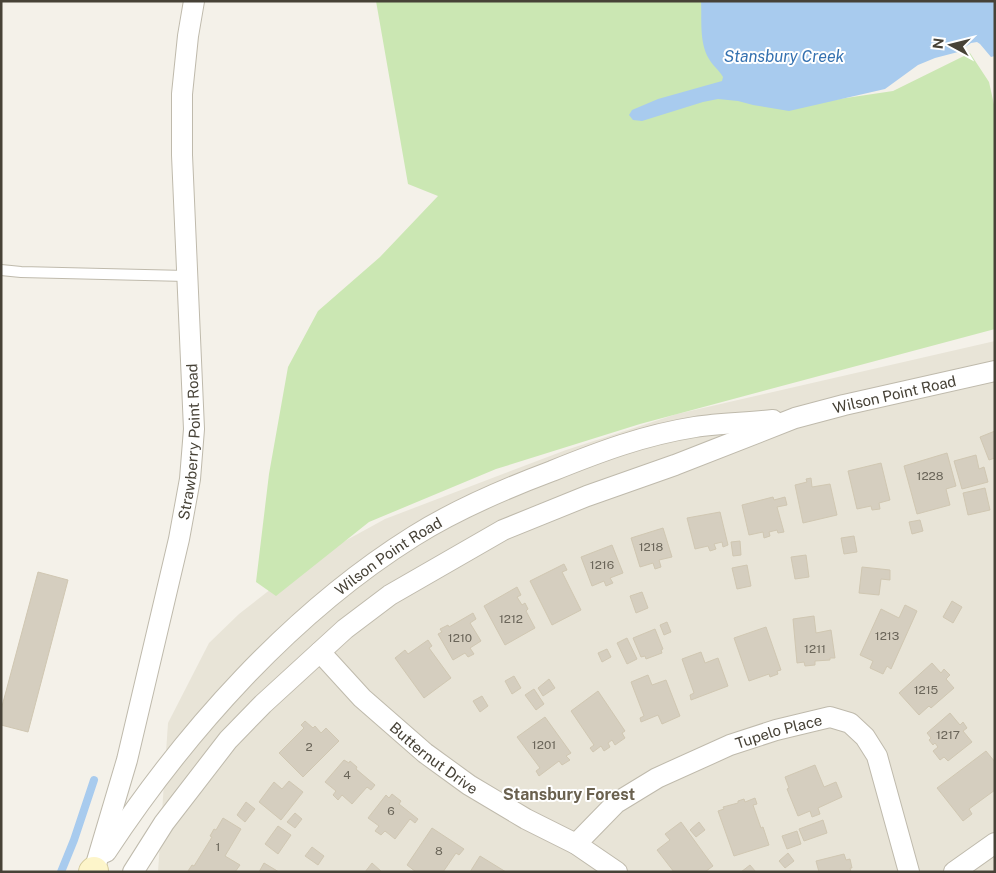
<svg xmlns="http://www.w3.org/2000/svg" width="996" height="873" viewBox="0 0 996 873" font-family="'Public Sans',sans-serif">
<rect width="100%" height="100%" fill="#f4f1e9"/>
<polygon fill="#e8e4d7" points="995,341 995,872 158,872 168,723 209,643 239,614 303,564 385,519 566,450 677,414"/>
<polygon fill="#cbe7b3" points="376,1 704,1 819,102 893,91 970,53 989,82 995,109 995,329 640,424 496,469 369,522 276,596 256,582 269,474 288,367 318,311 380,257 438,196 408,184"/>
<path fill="#a8cbee" d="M 701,1 L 995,1 L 995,56 L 991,57 L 980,44 L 977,42 L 971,43 L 958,52 L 935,58 L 918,65 L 885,89 L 789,111 L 753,105 L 738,101 L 718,99 L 703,102 L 642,121 L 633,120 L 629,115 L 632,110 L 658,99 L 722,81 L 723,77 C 719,70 713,66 709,59 C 699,42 702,20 701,1 Z"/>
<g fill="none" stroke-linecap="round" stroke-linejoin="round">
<polyline stroke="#a8cbee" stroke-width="8" points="61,872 74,840 94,780"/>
</g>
<g fill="#d5cebf" stroke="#d0c7b2">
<polygon points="995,431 995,458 989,460 980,437"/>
<polygon points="947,453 956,486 946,489 950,505 917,514 904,466"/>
<polygon points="976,455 979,469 984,467 988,482 962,489 954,461"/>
<polygon points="881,463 890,500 879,503 880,509 872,510 871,506 857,509 848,471"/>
<polygon points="811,478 812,487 830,484 837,515 803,523 795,485 807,482 806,479"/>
<polygon points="985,488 990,510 968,515 963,493"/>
<polygon points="773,497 774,500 785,497 787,505 777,507 784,532 778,533 777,530 769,532 770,536 764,538 763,532 749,535 742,505"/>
<polygon points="720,512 728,545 723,547 722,542 714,544 716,549 710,551 708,546 695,549 687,518"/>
<polygon points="920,520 923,531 912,534 909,522"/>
<polygon points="663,528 672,557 659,560 661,567 655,569 653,563 640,567 631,538"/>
<polygon points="854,536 857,552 844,554 841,538"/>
<polygon points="740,541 741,555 733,556 731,542"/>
<polygon points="612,545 623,573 610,578 613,583 606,586 604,581 592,586 581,557"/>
<polygon points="806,555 809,577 795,579 791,557"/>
<polygon points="564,564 567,570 562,572 581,610 552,625 530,581"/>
<polygon points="747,565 751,586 737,589 732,568"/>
<polygon points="862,567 890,570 890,580 881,579 879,595 859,593"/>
<polygon points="38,572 68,580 28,732 1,725 1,710"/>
<polygon points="517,587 521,595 517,597 522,605 525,603 528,609 526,611 535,628 505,645 484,606"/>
<polygon points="642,592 648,608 636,613 630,596"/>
<polygon points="952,601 962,607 953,623 943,617"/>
<polygon points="905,605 917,611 891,669 887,666 883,674 870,668 873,661 860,655 881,609 899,618"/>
<polygon points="473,613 476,619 470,623 481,641 470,648 474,654 468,657 465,653 453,660 438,634 442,632 440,629 448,625 449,627"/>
<polygon points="814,616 816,633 831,630 835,658 830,658 830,660 815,661 815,665 805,666 804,662 797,663 793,619"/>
<polygon points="667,622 671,632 664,635 660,625"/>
<polygon points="766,627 781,670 777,671 778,674 770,677 769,674 749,681 734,638"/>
<polygon points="655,629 663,649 661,650 662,653 646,659 645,656 641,657 633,638"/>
<polygon points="627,638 637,659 627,664 617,643"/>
<polygon points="428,640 432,646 429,648 451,678 424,698 395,658 405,650 408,654"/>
<polygon points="607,649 611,657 602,662 598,653"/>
<polygon points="701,652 705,663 718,658 728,686 691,700 690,695 694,693 682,659"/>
<polygon points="932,663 941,673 944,669 950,675 946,679 954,688 931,708 929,706 919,715 899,693"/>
<polygon points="648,675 652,685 666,680 680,716 662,724 658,715 641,722 640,718 644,716 631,682"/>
<polygon points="514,676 521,688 512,694 505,681"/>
<polygon points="549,679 555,688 543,696 538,688"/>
<polygon points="534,689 544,704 536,710 525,695"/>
<polygon points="598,691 625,731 622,733 625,738 615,745 612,740 608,743 610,747 604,751 601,746 593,752 590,748 594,745 571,711"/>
<polygon points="482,696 488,706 480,712 473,701"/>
<polygon points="950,713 960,725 963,722 967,728 963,731 972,742 948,761 944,757 940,760 933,751 938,747 935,743 933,745 929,740 931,738 927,733"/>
<polygon points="545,717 571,753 566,756 570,760 562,765 559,761 539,776 536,771 540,768 517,737"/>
<polygon points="305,721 313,728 315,726 321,733 326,728 339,741 303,777 279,753 304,728 301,725"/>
<polygon points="986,751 995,762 995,790 969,809 972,814 963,821 937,788"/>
<polygon points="344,760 349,763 350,761 357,767 356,769 375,785 371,790 367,787 352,804 342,795 338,800 333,795 336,791 325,782"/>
<polygon points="815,765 824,787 836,782 842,797 818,808 820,814 812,817 810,811 798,816 787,789 789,788 785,777"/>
<polygon points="289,781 303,792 281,820 259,802 274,782 282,789"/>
<polygon points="392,794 401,801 399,804 418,819 415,823 410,819 395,839 385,831 381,835 375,831 379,826 368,818 386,795 389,798"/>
<polygon points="755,798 757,804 753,805 761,828 763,827 769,845 734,856 718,811 724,809 723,807 738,803 738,801 744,799 745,802"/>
<polygon points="246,802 255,809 245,822 237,815"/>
<polygon points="295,813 302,819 295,828 287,822"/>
<polygon points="223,818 241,829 225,856 240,865 235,872 188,871 192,865 194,866 212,837 210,836 214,829 216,830"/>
<polygon points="823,820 827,833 804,841 799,829"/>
<polygon points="681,822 713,866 705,872 674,872 657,850 670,840 665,834"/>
<polygon points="699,822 705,830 696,837 690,830"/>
<polygon points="278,826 291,835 278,854 265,844"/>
<polygon points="432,828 464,849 459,855 456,853 443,872 416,872 407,865"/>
<polygon points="797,831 801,844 787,849 782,836"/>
<polygon points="312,847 324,856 318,865 305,856"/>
<polygon points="788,853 794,861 785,868 779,861"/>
<polygon points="844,854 846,860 850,859 852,868 850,868 851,872 819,872 816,861"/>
<polygon points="480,856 506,872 470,872"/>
<polygon points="264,863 279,872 259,872"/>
<polygon points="372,863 382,872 365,872"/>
<polygon points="750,865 756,872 741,872"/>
</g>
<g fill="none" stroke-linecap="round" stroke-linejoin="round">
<g stroke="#bfbaac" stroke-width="12">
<polyline id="lane" points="1,270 21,272 186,276"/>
</g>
<g stroke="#bfbaac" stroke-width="22">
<g id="street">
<path id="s1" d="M 320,652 L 362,698 L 425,753 L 469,785 L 526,819 L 576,844 L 617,872"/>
<path id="s2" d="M 576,844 L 616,803 L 657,778 L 730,745 L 776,730 L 830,717 L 850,723 L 865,737 L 877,756 L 909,872"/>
<path id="s3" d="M 106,852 C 185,732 291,613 414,536 C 457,509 504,489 552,471 C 599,452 644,435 695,427 C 720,423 747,423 773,420"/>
<path id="s4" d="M 94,871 L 127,760 L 179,539 L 190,479 L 194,429 L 182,155 L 182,94 L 188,36 L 194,1"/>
<path id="s5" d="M 133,872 L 164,823 L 228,740 L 263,704 L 345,629 L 390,595 L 503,530 L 587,496 L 675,465 L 795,418 L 844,405 L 995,371"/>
<polyline points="954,872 995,843"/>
</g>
</g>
<g stroke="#d2c89a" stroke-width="30">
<polyline id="secondary" points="93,872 94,871"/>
</g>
<use href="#lane" stroke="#fff" stroke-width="10"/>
<use href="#street" stroke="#fff" stroke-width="20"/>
<use href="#secondary" stroke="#fdf5ca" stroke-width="28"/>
</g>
<g text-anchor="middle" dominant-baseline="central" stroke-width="4" stroke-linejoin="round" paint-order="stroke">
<g font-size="12" fill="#6a6559">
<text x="930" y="476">1228</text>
<text x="651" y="547">1218</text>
<text x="602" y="565">1216</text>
<text x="511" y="619">1212</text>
<text x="887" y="636">1213</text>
<text x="460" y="638">1210</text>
<text x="815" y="649">1211</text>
<text x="926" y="690">1215</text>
<text x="948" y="735">1217</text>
<text x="544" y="745">1201</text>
<text x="309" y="747">2</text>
<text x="347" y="775">4</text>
<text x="391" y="811">6</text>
<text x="218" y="847">1</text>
<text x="439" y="851">8</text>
</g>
<g font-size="15" fill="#474237" stroke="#fff">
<text stroke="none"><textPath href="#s5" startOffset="926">Wilson Point Road</textPath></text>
<text stroke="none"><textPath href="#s4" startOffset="441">Strawberry Point Road</textPath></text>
<text stroke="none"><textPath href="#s3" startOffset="412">Wilson Point Road</textPath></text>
<text stroke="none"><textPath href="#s2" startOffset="236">Tupelo Place</textPath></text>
<text stroke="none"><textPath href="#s1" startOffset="156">Butternut Drive</textPath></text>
</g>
<g font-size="16" font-style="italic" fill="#3471b0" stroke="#fff">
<text x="784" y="56">Stansbury Creek</text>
</g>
<g font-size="16" font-weight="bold" fill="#6a614f" stroke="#fff">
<text x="569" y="794">Stansbury Forest</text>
</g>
</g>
<rect width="996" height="873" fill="none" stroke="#474237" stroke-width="5"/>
<g transform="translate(951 45) rotate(277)" stroke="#ffffff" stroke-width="4" paint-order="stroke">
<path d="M0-4L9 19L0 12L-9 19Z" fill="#474237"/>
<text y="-8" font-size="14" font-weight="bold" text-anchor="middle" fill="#474237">N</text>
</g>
</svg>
